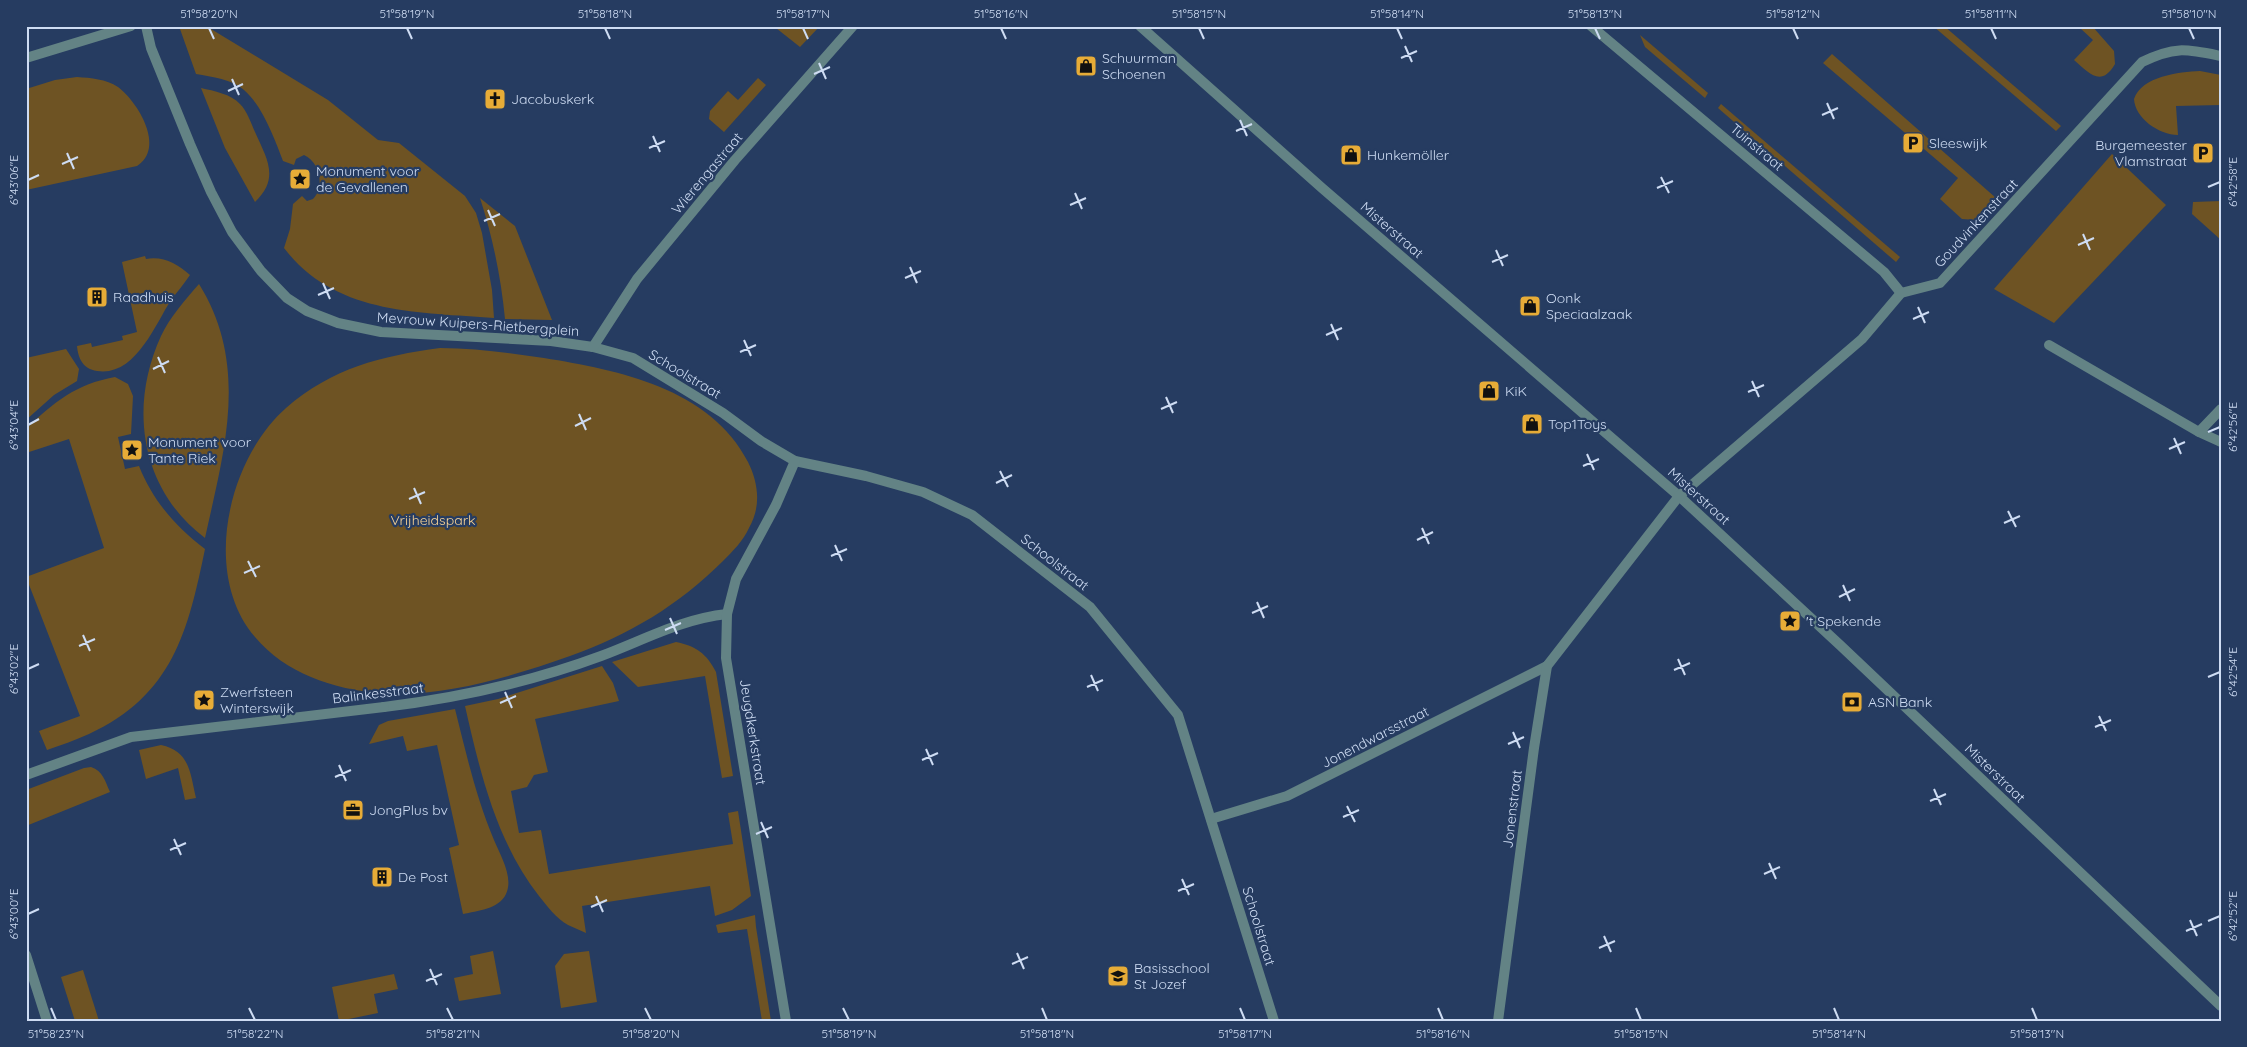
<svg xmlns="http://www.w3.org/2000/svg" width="2247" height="1047" viewBox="0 0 2247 1047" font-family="Quicksand,sans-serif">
<rect width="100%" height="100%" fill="#263c61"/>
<g fill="#6e5323">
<path d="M 176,26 L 206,26 L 328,100 L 378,140 L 399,143 L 465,196 L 476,213 L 482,233 L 492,290 L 494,318 C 418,312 335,315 284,248 L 290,229 L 293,204 L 302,196 L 307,201 L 313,199 C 325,187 320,162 304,155 L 296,159 L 294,165 L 283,161 C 275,140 262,105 244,90 C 232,79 212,77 196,74 L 180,29 L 177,29 Z"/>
<polygon points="777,26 820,26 800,47 776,28"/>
<polygon points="1933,26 1944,26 2061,126 2056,131"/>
<path d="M 2082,26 L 2092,26 L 2114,51 L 2115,64 C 2101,88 2089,73 2074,60 L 2093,40 L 2080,28 Z"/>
<polygon points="1640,35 1708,93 1705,98 1645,47"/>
<polygon points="1832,54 1996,198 1976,220 1962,219 1940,199 1958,178 1823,63"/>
<path d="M 2200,71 L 2221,75 L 2221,105 L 2176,106 L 2178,135 C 2159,135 2135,118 2134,99 C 2142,76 2179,72 2200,71 Z"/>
<path d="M 77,77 C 91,78 106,79 118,87 C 138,102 166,148 137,166 L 26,190 L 26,89 L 55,80 Z"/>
<polygon points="758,78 766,85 724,132 709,119 710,111 728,91 738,100"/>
<path d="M 201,88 C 214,91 231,94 240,104 C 247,111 251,123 255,132 C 267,159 280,178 255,202 L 225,148 Z"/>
<polygon points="1721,104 1900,257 1896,262 1718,108"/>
<polygon points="2112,154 2166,205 2054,323 1994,289"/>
<path d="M 480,198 L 515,226 L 552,320 L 505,319 C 501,278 493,238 480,198 Z"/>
<polygon points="2221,201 2221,240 2192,214 2193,202"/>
<path d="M 145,256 L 146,259 C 164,256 177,264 190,275 C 184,284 177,292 171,300 C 155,325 135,377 97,371 C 83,369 78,358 77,346 L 91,343 L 92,347 L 123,340 L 122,336 L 137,332 L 122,262 Z"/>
<path d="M 199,284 C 250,366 224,451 205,538 C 141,490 128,408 161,336 C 170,317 185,300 199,284 Z"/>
<path d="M 440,348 C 475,348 509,353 544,358 C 618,370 710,388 748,462 C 759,484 761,507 749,528 C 743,541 733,551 723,561 C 679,605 629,635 570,656 C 510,677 443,698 379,693 C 333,689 285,673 255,637 C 201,574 228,459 286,408 C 332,368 381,356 440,348 Z"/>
<polygon points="66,349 79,369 77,381 54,395 26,420 26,358"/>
<path d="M 115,377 L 128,384 L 133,396 L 131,434 L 118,437 L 125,469 L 139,466 C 153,501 175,526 205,549 C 188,631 173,695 89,734 C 76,740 61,745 47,750 L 39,731 L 80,716 L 26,577 L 104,548 L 69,439 L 26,453 L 26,429 C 54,402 76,384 115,377 Z"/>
<path d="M 676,642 C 696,646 707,654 716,672 L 733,776 L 722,778 L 705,676 L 638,687 L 612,662 Z"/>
<path d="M 602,666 L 613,683 L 619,701 L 535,719 L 548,772 L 534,775 L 527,787 L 511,791 L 519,833 L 541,830 L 549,874 L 733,844 L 728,813 L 738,811 L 751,896 L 732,910 L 715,916 L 710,886 L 582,906 L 586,933 C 580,930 574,928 568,925 C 556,918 547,906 539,896 C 496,841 480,772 465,706 L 498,699 Z"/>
<path d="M 455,709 C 466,753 476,797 494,840 C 500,855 514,877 506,894 C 499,909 477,911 463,914 L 449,848 L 459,845 L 437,745 L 407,751 L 403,736 L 369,744 L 379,725 L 388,721 Z"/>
<path d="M 161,745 C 190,751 190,773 196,798 L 185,800 L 178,768 L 146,779 L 139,750 Z"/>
<path d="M 91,767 C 103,771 105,781 110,792 L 26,826 L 26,790 L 84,768 Z"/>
<polygon points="755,915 756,927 771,1021 762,1021 747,929 718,933 716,925"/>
<polygon points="493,951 501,994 459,1001 454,978 473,974 470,956"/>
<polygon points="589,951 597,1002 561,1008 555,966 564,954"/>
<polygon points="83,970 99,1021 75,1021 61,977"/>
<polygon points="394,974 398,989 374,994 378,1013 339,1021 332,987"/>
</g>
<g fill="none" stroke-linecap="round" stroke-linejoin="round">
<g stroke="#638385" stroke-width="10">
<polyline points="1140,26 1322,188 1679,496 1841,646 2221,1006"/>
<path d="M 384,707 C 458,698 531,682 601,656 C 644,640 681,619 727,614"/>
</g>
<g stroke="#638385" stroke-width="10">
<polyline points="146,26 151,48 190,144 211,192 232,232 261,271 287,298 307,311 338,323 381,332 551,341 593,347 633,358 723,413 761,441 795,461 866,476 923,492 972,515 1090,607 1178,715 1274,1021"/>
<polyline points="1591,26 1884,272 1901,293"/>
<polyline points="26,58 131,26"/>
<polyline points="2049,345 2199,432 2221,442"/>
<polyline points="593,347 637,279 735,160 853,26"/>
<polyline points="2199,432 2221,409"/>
<polyline points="26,775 131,737 384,707"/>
<polyline points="1211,819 1287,796 1547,666"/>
<polyline points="26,955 47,1021"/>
<polyline points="786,1021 726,658 727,614 736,579 776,505 795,461"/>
<path d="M 1498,1021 L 1534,748 L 1547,666 L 1679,496 L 1862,339 L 1901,293 L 1940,283 L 2142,62 C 2175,46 2186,49 2221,56"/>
</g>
</g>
<path fill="none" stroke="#cedcf3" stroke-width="2" d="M 209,28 L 214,39M 407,28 L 412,39M 605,28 L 610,39M 803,28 L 808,39M 1001,28 L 1006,39M 1199,28 L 1204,39M 1397,28 L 1402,39M 1595,28 L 1600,39M 1793,28 L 1798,39M 1991,28 L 1996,39M 2189,28 L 2194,39M 1405,46 L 1412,62M 1401,58 L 1417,51M 819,63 L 826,79M 814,74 L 830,67M 232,79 L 239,95M 228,91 L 243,84M 1827,103 L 1834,119M 1822,115 L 1838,108M 1240,120 L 1247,136M 1236,131 L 1252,124M 653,136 L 660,152M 649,148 L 665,141M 67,153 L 74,169M 62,164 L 78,157M 1661,177 L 1669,193M 28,180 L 39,175M 2208,187 L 2220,182M 1657,188 L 1673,181M 1075,193 L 1082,209M 1070,205 L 1086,198M 488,210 L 495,226M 484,221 L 500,214M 2083,234 L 2090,250M 2078,245 L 2094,238M 1496,250 L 1503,266M 1492,262 L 1508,255M 910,267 L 917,283M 905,278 L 921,271M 323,283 L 330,299M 318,295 L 334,288M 1918,307 L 1925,323M 1913,319 L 1929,312M 1331,324 L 1338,340M 1326,335 L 1342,328M 744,340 L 751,356M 740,352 L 756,345M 158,357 L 165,373M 153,369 L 169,361M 1752,381 L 1759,397M 1748,392 L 1764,385M 1166,397 L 1173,413M 1161,409 L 1177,402M 579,414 L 586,430M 28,425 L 39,419M 575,426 L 591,418M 2208,432 L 2220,427M 2174,438 L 2181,454M 2169,449 L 2185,442M 1587,454 L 1594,470M 1583,466 L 1599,459M 1000,471 L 1008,487M 996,483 L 1012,475M 414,488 L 421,504M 409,499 L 425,492M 2008,511 L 2016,527M 2004,523 L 2020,516M 1422,528 L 1429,544M 1417,540 L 1433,532M 835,545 L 842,561M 831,556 L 847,549M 248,561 L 256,577M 244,573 L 260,566M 1843,585 L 1850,601M 1839,597 L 1855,589M 1257,602 L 1264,618M 1252,613 L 1268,606M 670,618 L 677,634M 665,630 L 681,623M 83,635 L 90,651M 79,646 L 95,639M 1678,659 L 1685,675M 28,669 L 39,664M 1674,670 L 1690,663M 1091,675 L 1098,691M 2208,677 L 2220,672M 1087,687 L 1103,680M 505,692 L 512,708M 500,703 L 516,696M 2099,716 L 2106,731M 2095,727 L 2111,720M 1513,732 L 1520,748M 1508,744 L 1524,737M 926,749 L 933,765M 922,760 L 938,753M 339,765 L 346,781M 335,777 L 351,770M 1934,789 L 1941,805M 1930,801 L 1946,794M 1347,806 L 1355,822M 1343,817 L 1359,810M 761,822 L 768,838M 756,834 L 772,827M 174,839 L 181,855M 170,850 L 186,843M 1769,863 L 1776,879M 1764,874 L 1780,867M 1182,879 L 1189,895M 1178,891 L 1194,884M 596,896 L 603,912M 591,907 L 607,900M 28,914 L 39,909M 2190,920 L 2197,936M 2208,921 L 2220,916M 2186,931 L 2202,924M 1604,936 L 1611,952M 1599,948 L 1615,941M 1017,953 L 1024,969M 1012,964 L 1028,957M 430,969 L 437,985M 426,981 L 442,974M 51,1008 L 56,1020M 249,1008 L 255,1020M 447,1008 L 453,1020M 645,1008 L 651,1020M 843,1008 L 849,1020M 1042,1008 L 1047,1020M 1240,1008 L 1245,1020M 1438,1008 L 1443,1020M 1636,1008 L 1641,1020M 1834,1008 L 1839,1020M 2032,1008 L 2037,1020"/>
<defs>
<g id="shop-square" transform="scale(1.125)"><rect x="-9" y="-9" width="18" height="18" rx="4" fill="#e7ac37" stroke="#263c61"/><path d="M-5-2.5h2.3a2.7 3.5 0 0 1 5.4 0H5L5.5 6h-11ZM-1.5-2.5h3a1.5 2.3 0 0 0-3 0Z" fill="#111"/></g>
<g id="church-square" transform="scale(1.125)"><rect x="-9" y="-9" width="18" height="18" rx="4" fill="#e7ac37" stroke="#263c61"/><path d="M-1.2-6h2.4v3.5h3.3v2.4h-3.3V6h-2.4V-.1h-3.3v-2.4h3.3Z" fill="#111"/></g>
<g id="parking-square" transform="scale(1.125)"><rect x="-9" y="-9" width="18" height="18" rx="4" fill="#e7ac37" stroke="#263c61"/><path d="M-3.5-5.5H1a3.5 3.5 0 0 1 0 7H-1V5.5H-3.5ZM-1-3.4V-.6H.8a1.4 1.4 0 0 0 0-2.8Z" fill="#111"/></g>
<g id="sight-square" transform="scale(1.125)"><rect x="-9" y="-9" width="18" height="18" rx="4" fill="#e7ac37" stroke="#263c61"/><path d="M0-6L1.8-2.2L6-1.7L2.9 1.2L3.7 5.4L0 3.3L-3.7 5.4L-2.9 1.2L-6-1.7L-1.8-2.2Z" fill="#111"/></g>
<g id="building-square" transform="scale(1.125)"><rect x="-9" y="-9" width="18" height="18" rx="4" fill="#e7ac37" stroke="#263c61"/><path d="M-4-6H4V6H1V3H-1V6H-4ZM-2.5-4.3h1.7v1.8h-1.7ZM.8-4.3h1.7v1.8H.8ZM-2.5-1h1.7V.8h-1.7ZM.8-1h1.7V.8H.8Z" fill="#111"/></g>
<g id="bank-square" transform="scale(1.125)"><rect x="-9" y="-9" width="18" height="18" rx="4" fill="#e7ac37" stroke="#263c61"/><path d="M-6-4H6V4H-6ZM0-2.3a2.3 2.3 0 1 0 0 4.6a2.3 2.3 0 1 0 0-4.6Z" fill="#111"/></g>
<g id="office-square" transform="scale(1.125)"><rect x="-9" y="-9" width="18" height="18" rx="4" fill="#e7ac37" stroke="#263c61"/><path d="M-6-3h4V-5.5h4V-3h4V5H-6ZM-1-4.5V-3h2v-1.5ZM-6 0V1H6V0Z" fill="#111"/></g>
<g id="school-square" transform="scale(1.125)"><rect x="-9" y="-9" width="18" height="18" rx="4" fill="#e7ac37" stroke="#263c61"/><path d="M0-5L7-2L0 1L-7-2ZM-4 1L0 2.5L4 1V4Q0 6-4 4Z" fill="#111"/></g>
</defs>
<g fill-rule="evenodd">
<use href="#shop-square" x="1086" y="66"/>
<use href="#church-square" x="495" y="99"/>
<use href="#parking-square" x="1913" y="143"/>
<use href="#parking-square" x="2203" y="153"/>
<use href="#shop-square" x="1351" y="155"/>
<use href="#sight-square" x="300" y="179"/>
<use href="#building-square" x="97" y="297"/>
<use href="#shop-square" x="1530" y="306"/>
<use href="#shop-square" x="1489" y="391"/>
<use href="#shop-square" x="1532" y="424"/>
<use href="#sight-square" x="132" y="450"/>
<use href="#sight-square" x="1790" y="621"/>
<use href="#sight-square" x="204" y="700"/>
<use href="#bank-square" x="1852" y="702"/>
<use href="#office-square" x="353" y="810"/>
<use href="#building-square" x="382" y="877"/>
<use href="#school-square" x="1118" y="976"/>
</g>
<g text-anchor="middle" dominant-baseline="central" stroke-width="4.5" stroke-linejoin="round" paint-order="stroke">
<g font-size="14" fill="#cedcf3" stroke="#263c61" text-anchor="start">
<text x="1102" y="58">Schuurman<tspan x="1102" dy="16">Schoenen</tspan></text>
<text x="511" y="99">Jacobuskerk</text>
<text x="1929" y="143">Sleeswijk</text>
<text x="2187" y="145" text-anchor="end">Burgemeester<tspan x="2187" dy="16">Vlamstraat</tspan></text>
<text x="1367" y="155">Hunkemöller</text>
<text x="316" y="171">Monument voor<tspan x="316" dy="16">de Gevallenen</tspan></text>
<text x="113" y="297">Raadhuis</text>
<text x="1546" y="298">Oonk<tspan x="1546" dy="16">Speciaalzaak</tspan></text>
<text x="1505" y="391">KiK</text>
<text x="1548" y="424">Top1Toys</text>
<text x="148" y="442">Monument voor<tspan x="148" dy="16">Tante Riek</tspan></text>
<text x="1806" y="621">'t Spekende</text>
<text x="220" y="692">Zwerfsteen<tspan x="220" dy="16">Winterswijk</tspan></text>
<text x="1868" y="702">ASN Bank</text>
<text x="369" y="810">JongPlus bv</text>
<text x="398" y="877">De Post</text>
<text x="1134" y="968">Basisschool<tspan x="1134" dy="16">St Jozef</tspan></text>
</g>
<g font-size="14" fill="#cedcf3" stroke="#263c61">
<text transform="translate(1757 147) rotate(40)">Tuinstraat</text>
<text transform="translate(707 173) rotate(-50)">Wierengastraat</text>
<text transform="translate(1976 223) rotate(-47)">Goudvinkenstraat</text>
<text transform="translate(1392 230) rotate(41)">Misterstraat</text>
<text transform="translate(478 324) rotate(4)">Mevrouw Kuipers-Rietbergplein</text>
<text transform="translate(685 374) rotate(31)">Schoolstraat</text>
<text transform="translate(1699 496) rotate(42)">Misterstraat</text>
<text transform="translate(1055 562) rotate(38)">Schoolstraat</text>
<text transform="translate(378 693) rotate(-7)">Balinkesstraat</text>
<text transform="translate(753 732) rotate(81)">Jeugdkerkstraat</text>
<text transform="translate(1375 737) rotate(-27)">Jonendwarsstraat</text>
<text transform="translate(1995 773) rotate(44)">Misterstraat</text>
<text transform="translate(1512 809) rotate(-83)">Jonenstraat</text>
<text transform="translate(1259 926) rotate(73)">Schoolstraat</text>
</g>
<g font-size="14" fill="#f8d395" stroke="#263c61">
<text x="433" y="520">Vrijheidspark</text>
</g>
</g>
<rect width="2247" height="1047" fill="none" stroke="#263c61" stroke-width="55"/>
<rect x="28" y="28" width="2192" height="992" fill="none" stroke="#cedcf3" stroke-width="2"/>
<g font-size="12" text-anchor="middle" fill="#cedcf3">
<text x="209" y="18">51°58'20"N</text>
<text x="407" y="18">51°58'19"N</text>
<text x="605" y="18">51°58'18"N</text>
<text x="803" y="18">51°58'17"N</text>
<text x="1001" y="18">51°58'16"N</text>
<text x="1199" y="18">51°58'15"N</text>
<text x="1397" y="18">51°58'14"N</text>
<text x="1595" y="18">51°58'13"N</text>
<text x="1793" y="18">51°58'12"N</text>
<text x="1991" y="18">51°58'11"N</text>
<text x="2189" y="18">51°58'10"N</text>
<text transform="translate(14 180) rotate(-90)" y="4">6°43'06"E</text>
<text transform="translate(2233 182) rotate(-90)" y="4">6°42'58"E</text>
<text transform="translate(14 425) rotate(-90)" y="4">6°43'04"E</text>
<text transform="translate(2233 427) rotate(-90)" y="4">6°42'56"E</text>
<text transform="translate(14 669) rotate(-90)" y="4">6°43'02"E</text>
<text transform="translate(2233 672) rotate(-90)" y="4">6°42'54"E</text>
<text transform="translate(14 914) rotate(-90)" y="4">6°43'00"E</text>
<text transform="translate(2233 916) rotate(-90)" y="4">6°42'52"E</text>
<text x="56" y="1038">51°58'23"N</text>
<text x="255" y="1038">51°58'22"N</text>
<text x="453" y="1038">51°58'21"N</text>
<text x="651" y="1038">51°58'20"N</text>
<text x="849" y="1038">51°58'19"N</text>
<text x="1047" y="1038">51°58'18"N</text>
<text x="1245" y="1038">51°58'17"N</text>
<text x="1443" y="1038">51°58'16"N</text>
<text x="1641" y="1038">51°58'15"N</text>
<text x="1839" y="1038">51°58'14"N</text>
<text x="2037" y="1038">51°58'13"N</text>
</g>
</svg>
